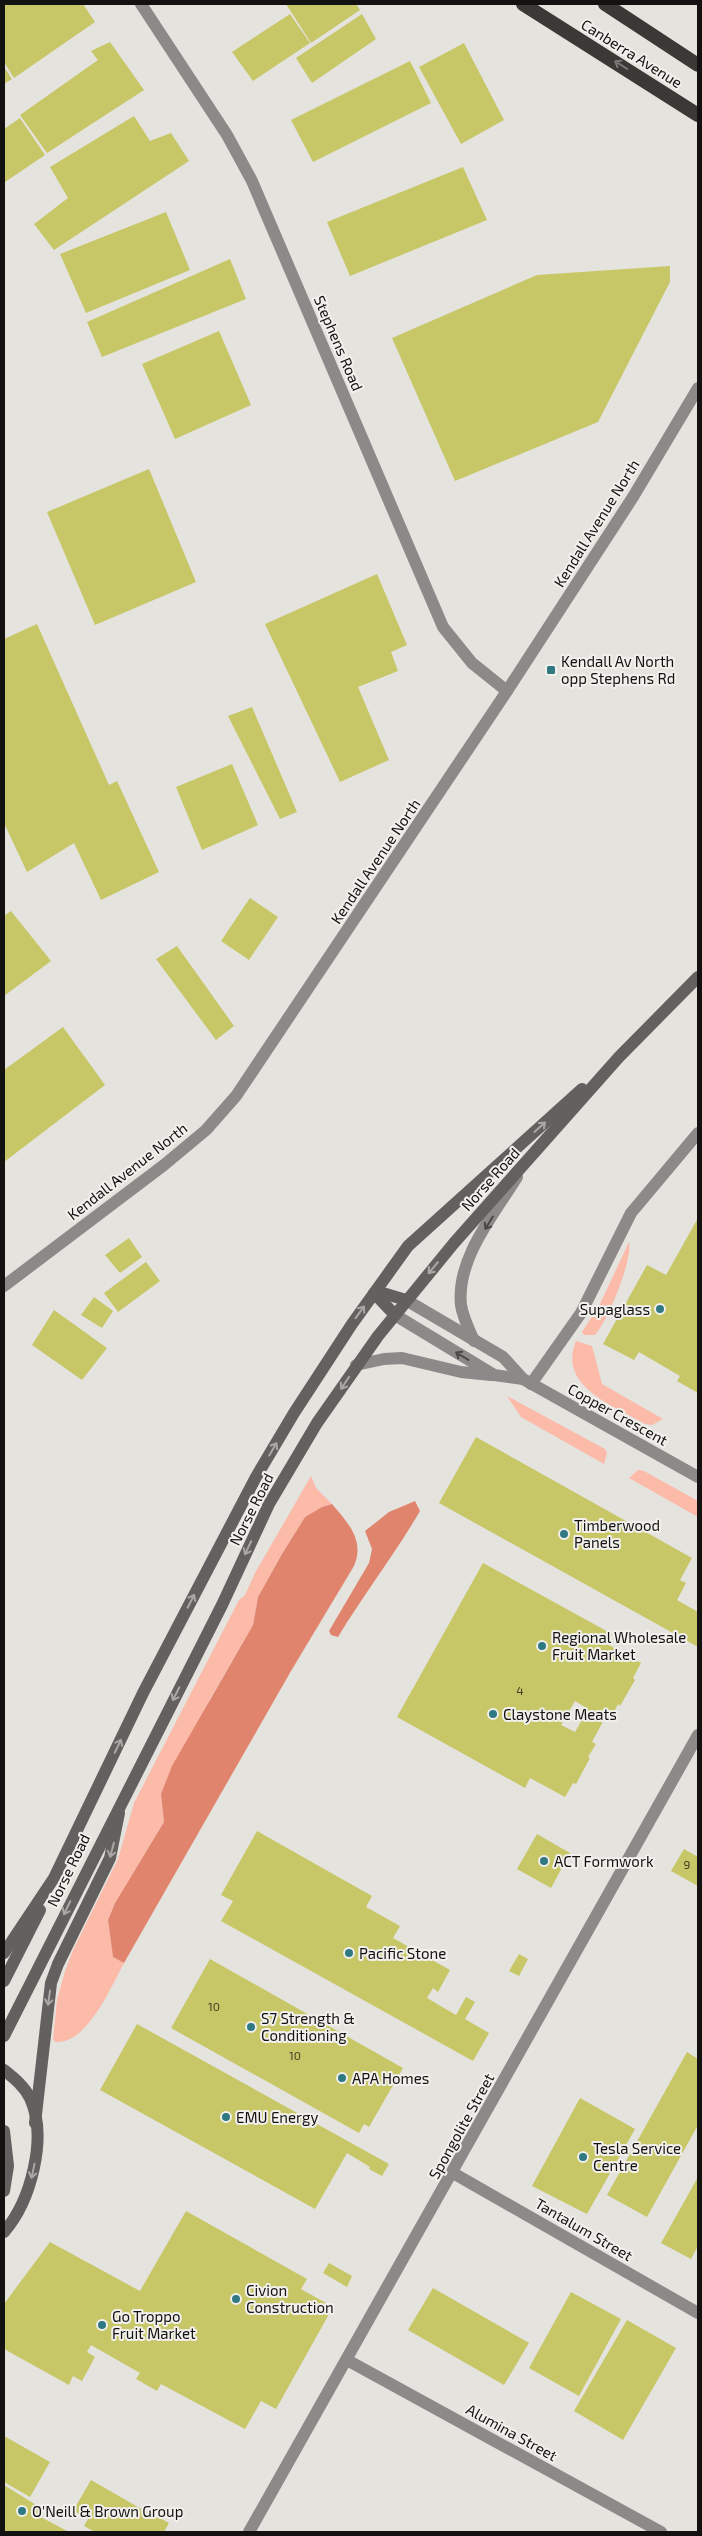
<svg xmlns="http://www.w3.org/2000/svg" width="702" height="2536" viewBox="0 0 702 2536" font-family="'Exo 2',sans-serif">
<rect width="100%" height="100%" fill="#e5e3de"/>
<g fill="#fcbaa9">
<path d="M 629,1242 C 633,1259 608,1321 595,1335 L 584,1335 L 582,1332 L 600,1304 Z"/>
<path d="M 576,1341 L 592,1346 L 602,1384 L 663,1419 L 652,1425 L 645,1424 C 615,1406 557,1387 576,1341 Z"/>
<polygon points="507,1396 605,1449 607,1453 604,1464 521,1417"/>
<polygon points="638,1470 644,1471 698,1501 698,1517 629,1478"/>
<path d="M 311,1476 L 316,1488 L 332,1504 L 322,1507 L 305,1517 L 282,1554 L 258,1597 L 253,1625 L 210,1699 L 161,1794 L 164,1822 L 115,1903 L 108,1920 L 113,1957 L 124,1963 C 111,1987 87,2044 56,2042 L 53,2040 L 57,2000 L 65,1971 L 74,1948 L 118,1859 L 134,1803 L 239,1600 L 245,1595 L 255,1573 Z"/>
</g>
<g fill="#e0846d">
<path d="M 415,1501 L 420,1511 C 395,1554 364,1594 338,1637 L 331,1635 L 329,1631 L 369,1563 L 372,1549 L 365,1531 L 389,1512 Z"/>
<path d="M 332,1504 C 348,1523 365,1540 354,1566 L 291,1671 L 124,1963 L 113,1957 L 108,1920 L 115,1903 L 164,1822 L 161,1794 L 172,1766 L 253,1625 L 258,1597 L 282,1554 L 305,1517 L 322,1507 Z"/>
</g>
<g fill="#c7c768" fill-rule="evenodd">
<polygon points="4,4 83,4 95,22 14,78 4,62"/>
<polygon points="286,4 356,4 360,10 311,43"/>
<polygon points="290,14 310,43 253,81 232,52"/>
<polygon points="362,14 376,39 312,83 296,58"/>
<polygon points="110,42 144,90 47,153 20,115 98,60 91,51"/>
<polygon points="464,43 504,120 461,144 419,67"/>
<polygon points="410,61 431,103 313,162 291,120"/>
<polygon points="4,67 12,79 4,84"/>
<polygon points="134,116 150,141 171,133 189,161 54,250 34,224 68,198 50,167"/>
<polygon points="20,118 45,155 5,182 4,129"/>
<polygon points="463,167 487,220 350,276 327,222"/>
<polygon points="166,212 190,270 86,313 60,254"/>
<polygon points="230,259 246,299 102,357 87,322"/>
<polygon points="670,266 670,282 598,422 455,481 392,338 537,275"/>
<polygon points="219,331 251,405 175,439 142,364"/>
<polygon points="149,469 196,582 95,625 47,512"/>
<polygon points="377,574 407,645 391,652 398,671 358,687 389,760 340,782 265,624"/>
<polygon points="37,624 109,785 117,781 159,872 101,900 74,843 27,872 4,823 4,639"/>
<polygon points="252,707 297,812 280,819 228,716"/>
<polygon points="232,764 258,825 202,850 176,787"/>
<polygon points="250,898 278,917 249,960 221,941"/>
<polygon points="11,911 51,961 4,996 4,916"/>
<polygon points="177,946 234,1026 216,1040 156,959"/>
<polygon points="63,1027 105,1085 4,1162 4,1070"/>
<polygon points="698,1218 698,1393 677,1381 680,1376 639,1352 634,1360 603,1344 647,1265 666,1275"/>
<polygon points="129,1238 142,1257 120,1273 105,1255"/>
<polygon points="146,1262 160,1281 118,1312 104,1293"/>
<polygon points="94,1297 113,1311 102,1328 81,1315"/>
<polygon points="54,1310 107,1348 82,1380 32,1345"/>
<polygon points="476,1437 692,1558 680,1580 686,1583 677,1600 698,1612 698,1647 439,1503"/>
<path d="M 483,1563 L 612,1634 L 607,1644 L 641,1663 L 633,1678 L 635,1680 L 620,1706 L 618,1704 L 611,1718 L 606,1716 L 592,1742 L 596,1744 L 588,1757 L 590,1758 L 576,1784 L 573,1783 L 565,1797 L 530,1778 L 525,1788 L 397,1717 ZM 575,1701 L 588,1709 L 575,1732 L 561,1725 Z"/>
<polygon points="257,1831 372,1896 366,1907 400,1926 393,1938 450,1970 438,1992 433,1988 427,1998 456,2015 466,1997 475,2002 465,2019 489,2033 473,2061 221,1921 233,1901 221,1895"/>
<polygon points="537,1834 570,1853 551,1888 517,1869"/>
<polygon points="684,1849 698,1857 698,1886 671,1871"/>
<polygon points="519,1954 528,1959 519,1976 509,1971"/>
<polygon points="210,1959 403,2068 369,2127 364,2124 359,2133 171,2028"/>
<polygon points="137,2024 389,2164 382,2176 369,2169 370,2167 347,2153 315,2209 100,2090"/>
<polygon points="687,2052 698,2059 698,2125 647,2217 607,2195"/>
<polygon points="580,2098 635,2129 587,2214 532,2186"/>
<polygon points="698,2177 698,2246 691,2259 661,2243"/>
<polygon points="186,2211 307,2279 301,2289 333,2307 276,2409 261,2401 245,2429 161,2384 157,2391 136,2379 140,2373 91,2345 87,2352 95,2357 82,2381 73,2376 69,2385 4,2349 4,2304 50,2242 140,2291"/>
<polygon points="329,2263 352,2276 347,2287 323,2273"/>
<polygon points="433,2288 529,2343 504,2385 408,2330"/>
<polygon points="571,2292 621,2319 579,2396 529,2368"/>
<polygon points="627,2320 676,2348 623,2440 574,2411"/>
<polygon points="4,2436 50,2462 30,2497 4,2482"/>
<polygon points="91,2480 157,2518 158,2517 169,2523 164,2532 95,2532 84,2526 88,2519 73,2511"/>
<polygon points="4,2485 41,2508 37,2515 69,2532 4,2532"/>
</g>
<g fill="none" stroke-linecap="round" stroke-linejoin="round">
<g stroke="#8c8a89" stroke-width="12">
<polyline points="141,4 227,135 252,181 443,627 472,663 507,691"/>
<polyline points="406,1300 503,1357 523,1379 698,1477"/>
<polyline points="395,1315 494,1375 523,1379"/>
<path d="M 474,1341 C 469,1329 463,1318 461,1305 C 456,1259 494,1214 517,1177"/>
<polyline points="356,1365 384,1359 402,1358 461,1372 491,1375"/>
<polyline points="531,1384 581,1313 631,1213 698,1133"/>
<polyline points="453,2173 698,2313"/>
<polyline points="347,2360 661,2532"/>
<polyline points="249,2532 698,1735"/>
</g>
<polyline stroke="#8c8a89" stroke-width="12" points="4,1286 164,1165 206,1130 236,1096 507,691 633,497 698,388"/>
<g stroke="#63615f" stroke-width="12">
<polyline points="376,1291 406,1300"/>
<polyline points="374,1293 395,1315"/>
<polyline points="4,1953 54,1878 143,1693 256,1477 294,1413 352,1324 408,1246 582,1089"/>
<polyline points="4,1981 40,1910"/>
<polyline points="4,2036 222,1605 269,1504 317,1423 378,1336 454,1243 619,1057 698,977"/>
<path d="M 4,2070 C 14,2078 24,2086 30,2098 C 48,2137 31,2201 4,2232"/>
<polyline points="35,2123 51,1983 58,1964 110,1858 119,1813"/>
<polyline points="4,2131 8,2166 4,2191"/>
</g>
<g stroke="#3b3836" stroke-width="14">
<polyline points="523,4 698,115"/>
<polyline points="605,4 698,65"/>
</g>
</g>
<defs><path id="oneway-shaft" d="M-6 0H5M1.5-3L5.5 0L1.5 3" fill="none" stroke-width="1.6" stroke-linecap="round" stroke-linejoin="round" transform="scale(1.25)"/></defs>
<use stroke="#7b7876" href="#oneway-shaft" transform="translate(621 65) rotate(-148)"/>
<g stroke="#aaa8a6">
<use href="#oneway-shaft" transform="translate(540 1127) rotate(-42)"/>
<use href="#oneway-shaft" transform="translate(433 1268) rotate(130)"/>
<use href="#oneway-shaft" transform="translate(360 1312) rotate(-54)"/>
<use href="#oneway-shaft" transform="translate(345 1383) rotate(124)"/>
<use href="#oneway-shaft" transform="translate(273 1449) rotate(-60)"/>
<use href="#oneway-shaft" transform="translate(248 1548) rotate(115)"/>
<use href="#oneway-shaft" transform="translate(191 1601) rotate(-63)"/>
<use href="#oneway-shaft" transform="translate(176 1694) rotate(117)"/>
<use href="#oneway-shaft" transform="translate(118 1746) rotate(-64)"/>
<use href="#oneway-shaft" transform="translate(112 1850) rotate(105)"/>
<use href="#oneway-shaft" transform="translate(67 1908) rotate(116)"/>
<use href="#oneway-shaft" transform="translate(49 1998) rotate(98)"/>
<use href="#oneway-shaft" transform="translate(33 2171) rotate(102)"/>
</g>
<g stroke="#494846">
<use href="#oneway-shaft" transform="translate(489 1223) rotate(121)"/>
<use href="#oneway-shaft" transform="translate(462 1356) rotate(-149)"/>
</g>
<g fill="#307882" stroke="#f2f0ec" stroke-width="2">
<rect x="546" y="665" width="10" height="10" rx="2.5"/>
<circle cx="660" cy="1309" r="5"/>
<circle cx="564" cy="1534" r="5"/>
<circle cx="542" cy="1646" r="5"/>
<circle cx="493" cy="1714" r="5"/>
<circle cx="544" cy="1861" r="5"/>
<circle cx="349" cy="1953" r="5"/>
<circle cx="251" cy="2027" r="5"/>
<circle cx="342" cy="2078" r="5"/>
<circle cx="226" cy="2117" r="5"/>
<circle cx="583" cy="2157" r="5"/>
<circle cx="236" cy="2299" r="5"/>
<circle cx="102" cy="2325" r="5"/>
<circle cx="22" cy="2511" r="5"/>
</g>
<g text-anchor="middle" dominant-baseline="central" stroke-width="4" stroke-linejoin="round" paint-order="stroke">
<g font-size="12" fill="#403f26">
<text x="520" y="1690">4</text>
<text x="687" y="1864">9</text>
<text x="214" y="2006">10</text>
<text x="295" y="2055">10</text>
</g>
<g font-size="15" fill="#131210" stroke="#f2f0ec">
<text transform="translate(632 53) rotate(32)">Canberra Avenue</text>
<text transform="translate(339 343) rotate(67)">Stephens Road</text>
<text transform="translate(596 523) rotate(-58)">Kendall Avenue North</text>
<text transform="translate(375 861) rotate(-56)">Kendall Avenue North</text>
<text transform="translate(127 1171) rotate(-38)">Kendall Avenue North</text>
<text transform="translate(490 1179) rotate(-48)">Norse Road</text>
<text transform="translate(618 1414) rotate(29)">Copper Crescent</text>
<text transform="translate(251 1509) rotate(-63)">Norse Road</text>
<text transform="translate(68 1870) rotate(-64)">Norse Road</text>
<text transform="translate(461 2126) rotate(-61)">Spongolite Street</text>
<text transform="translate(584 2229) rotate(30)">Tantalum Street</text>
<text transform="translate(512 2432) rotate(29)">Alumina Street</text>
</g>
<g font-size="15" fill="#131210" stroke="#f2f0ec" text-anchor="start">
<text x="561" y="661">Kendall Av North<tspan x="561" dy="17">opp Stephens Rd</tspan></text>
<text x="650" y="1309" text-anchor="end">Supaglass</text>
<text x="574" y="1525">Timberwood<tspan x="574" dy="17">Panels</tspan></text>
<text x="552" y="1637">Regional Wholesale<tspan x="552" dy="17">Fruit Market</tspan></text>
<text x="503" y="1714">Claystone Meats</text>
<text x="554" y="1861">ACT Formwork</text>
<text x="359" y="1953">Pacific Stone</text>
<text x="261" y="2018">S7 Strength &amp;<tspan x="261" dy="17">Conditioning</tspan></text>
<text x="352" y="2078">APA Homes</text>
<text x="236" y="2117">EMU Energy</text>
<text x="593" y="2148">Tesla Service<tspan x="593" dy="17">Centre</tspan></text>
<text x="246" y="2290">Civion<tspan x="246" dy="17">Construction</tspan></text>
<text x="112" y="2316">Go Troppo<tspan x="112" dy="17">Fruit Market</tspan></text>
<text x="32" y="2511">O'Neill &amp; Brown Group</text>
</g>
</g>
<rect width="702" height="2536" fill="none" stroke="#131210" stroke-width="10"/>
</svg>
